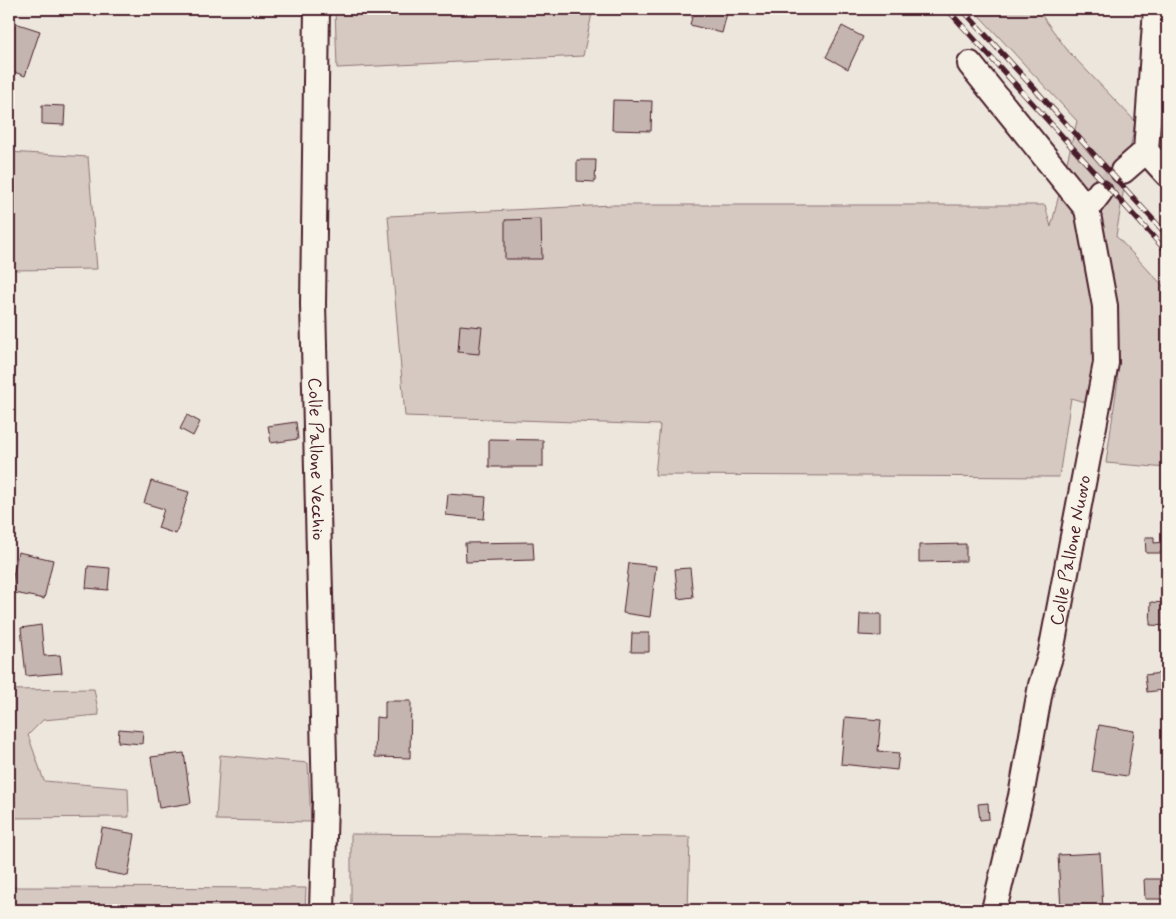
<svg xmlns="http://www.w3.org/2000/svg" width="1176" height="919" viewBox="0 0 1176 919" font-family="Mynerve,sans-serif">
<rect width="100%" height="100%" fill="#ece6dd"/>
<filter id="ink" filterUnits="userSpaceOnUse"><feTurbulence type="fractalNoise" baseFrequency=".02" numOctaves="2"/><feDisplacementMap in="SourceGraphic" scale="10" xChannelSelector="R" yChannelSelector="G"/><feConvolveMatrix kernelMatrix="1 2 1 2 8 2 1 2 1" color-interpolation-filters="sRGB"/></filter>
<g filter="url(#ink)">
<g fill="#d5c9c2" stroke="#907476">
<polygon points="335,9 593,9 583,56 337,68"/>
<polygon points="973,9 1037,9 1068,51 1135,121 1116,236 1167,290 1167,468 1106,463 1118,379 1091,404 1071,398 1059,477 655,475 660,425 405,416 388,216 612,205 1045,205 1051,227 1077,121"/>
<polygon points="9,152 88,157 97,269 9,270"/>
<polygon points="94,689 99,715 43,720 28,735 44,781 128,788 129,817 9,818 9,690"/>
<polygon points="220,755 308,763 311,822 216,820"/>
<polygon points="351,834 690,837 688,910 351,910"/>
<polygon points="9,887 306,888 305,910 9,910"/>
</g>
<g fill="#c4b5b0" stroke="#4a1f2b">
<polygon points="694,9 728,9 722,33 690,25"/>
<polygon points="9,21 40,31 25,76 9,70"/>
<polygon points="842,26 863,37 848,69 826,57"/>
<polygon points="613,100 652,101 651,131 612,130"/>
<polygon points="42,105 65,106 64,125 42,124"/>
<polygon points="577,160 596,160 595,182 577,181"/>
<polygon points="541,219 542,259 505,259 505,220"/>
<polygon points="460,325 482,327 479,354 458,352"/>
<polygon points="187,415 200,422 193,436 180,429"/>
<polygon points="296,422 298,439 271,443 268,426"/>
<polygon points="489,439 543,440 543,467 489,467"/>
<polygon points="151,481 189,492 176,534 158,528 164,509 144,503"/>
<polygon points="448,494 486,497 484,519 446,515"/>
<polygon points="1145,537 1154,537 1154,543 1165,542 1166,553 1146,553"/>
<polygon points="533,542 534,560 466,562 465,543"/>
<polygon points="966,544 966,561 919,562 919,545"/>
<polygon points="18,552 53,560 44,599 10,592"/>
<polygon points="629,563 656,566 650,617 623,613"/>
<polygon points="88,566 110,568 108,590 86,588"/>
<polygon points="690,568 693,597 678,599 675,569"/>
<polygon points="1151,602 1167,603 1167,626 1150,625"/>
<polygon points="860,614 881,614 881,636 859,635"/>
<polygon points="41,625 44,656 60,655 62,673 26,676 21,628"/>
<polygon points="632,633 649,633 649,652 631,652"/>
<polygon points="1161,673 1163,690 1147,692 1145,675"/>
<polygon points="385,701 411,701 410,758 375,757 376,717 385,718"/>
<polygon points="845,717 881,720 878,751 899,753 897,770 841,764"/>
<polygon points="1099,725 1134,731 1127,776 1092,771"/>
<polygon points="119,729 143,731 142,744 118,742"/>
<polygon points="184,753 191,803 159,808 151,757"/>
<polygon points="988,803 989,819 980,820 978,804"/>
<polygon points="102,828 135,834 128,876 95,870"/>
<polygon points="1100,853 1103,910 1061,910 1058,855"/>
<polygon points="1144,879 1163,879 1164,899 1145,899"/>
<polygon points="803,907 803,910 745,910"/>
</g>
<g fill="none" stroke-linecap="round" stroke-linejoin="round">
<polyline stroke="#ccbeb9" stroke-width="24" stroke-dasharray="24 12" stroke-linecap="butt" points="1100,192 1123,171"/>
<g stroke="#4a1f2b" stroke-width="28">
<g id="minor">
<path id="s1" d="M 317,9 L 313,304 L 325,801 L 322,910"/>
<polyline points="1156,9 1146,151 1167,174"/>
<polyline points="970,64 1087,209"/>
<polyline points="1123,171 1146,151"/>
<path id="s2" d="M 994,910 L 1021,796 L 1041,685 L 1050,657 L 1106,363 L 1105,306 L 1087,209 L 1100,192"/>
</g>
</g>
<use href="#minor" stroke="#f7f3e8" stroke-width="24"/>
<g stroke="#4a1f2b" stroke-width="5.5">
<g id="rail">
<polyline points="947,9 1167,252"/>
<polyline points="962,9 1167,235"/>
</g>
</g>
<use href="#rail" stroke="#f7f3e8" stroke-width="4" stroke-dasharray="11" stroke-linecap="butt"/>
</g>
</g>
<g text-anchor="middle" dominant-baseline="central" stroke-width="5" stroke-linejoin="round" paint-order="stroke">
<g font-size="19" fill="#4a1f2b" stroke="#f7f3e8">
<text stroke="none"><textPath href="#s1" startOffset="450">Colle Pallone Vecchio</textPath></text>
<text stroke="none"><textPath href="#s2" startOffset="368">Colle Pallone Nuovo</textPath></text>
</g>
</g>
<rect width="1176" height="919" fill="none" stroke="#f7f3e8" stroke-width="30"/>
<rect x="15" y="15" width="1146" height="889" fill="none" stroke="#4a1f2b" stroke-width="2" filter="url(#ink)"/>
</svg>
